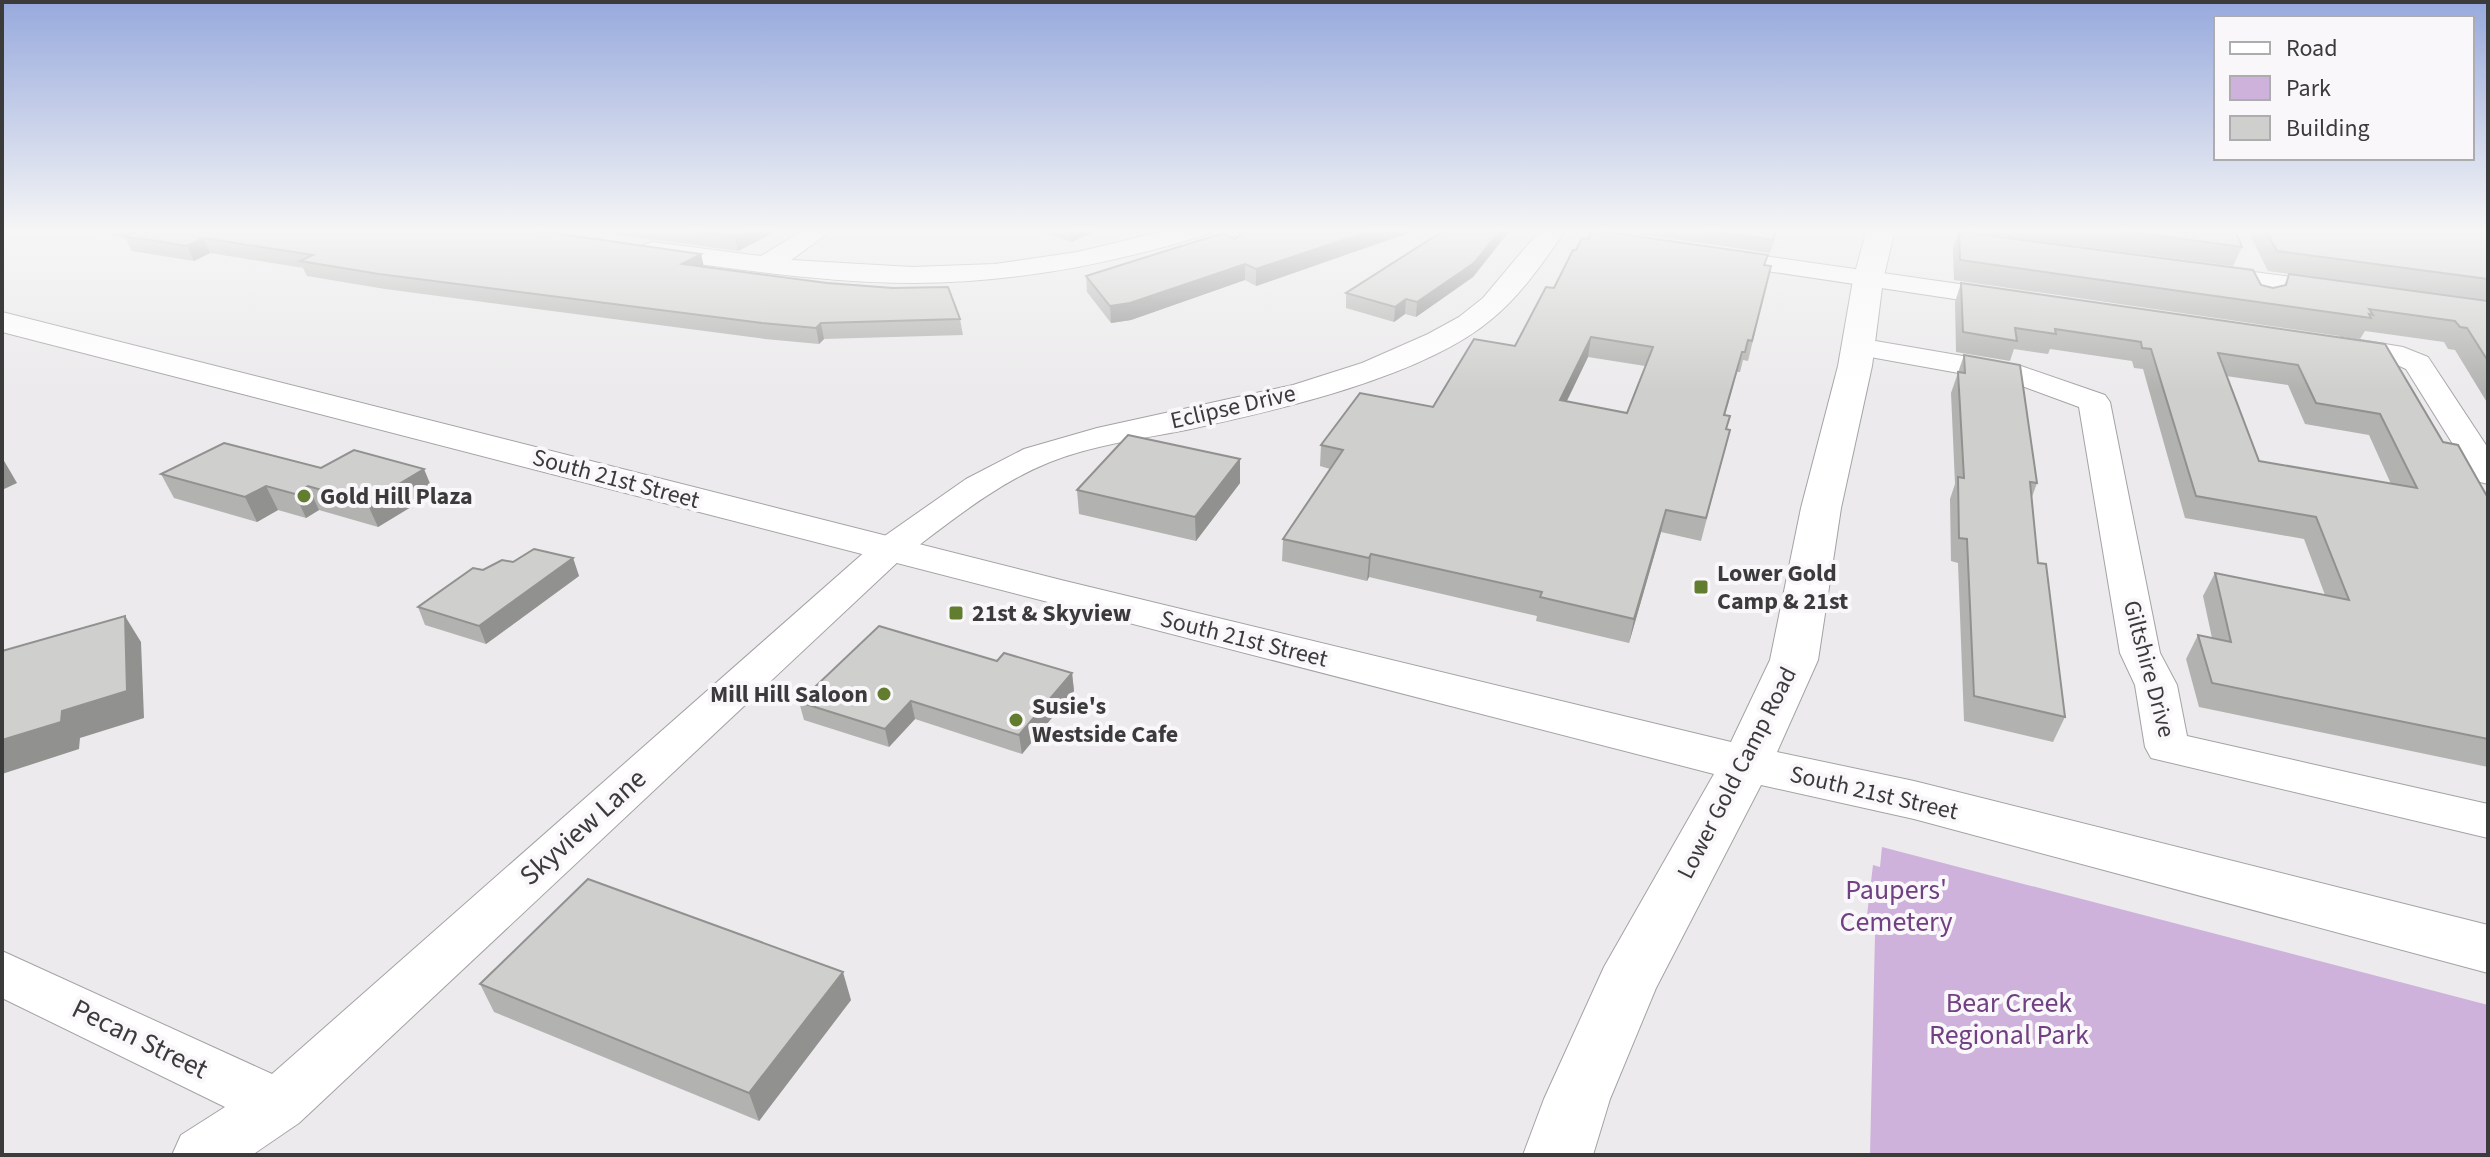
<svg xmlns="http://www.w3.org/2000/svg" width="2490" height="1157" viewBox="0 0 2490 1157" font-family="'Source Sans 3',sans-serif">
<rect width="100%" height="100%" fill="#eceaec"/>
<polygon fill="#ceb2db" points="1882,847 2488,1005 2488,1155 1870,1155 1875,935 1865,932 1873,865 1880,867"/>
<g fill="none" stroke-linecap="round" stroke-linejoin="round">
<g stroke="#a4a2a5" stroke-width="2">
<g id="street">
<path d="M 805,229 L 834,229 L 791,260 L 912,267 L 995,264 L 1077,252 L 1173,229 L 1211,229 L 1208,234 C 1112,264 1014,283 913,283 C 826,283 739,269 652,258 L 643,255 L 639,250 L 643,245 L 652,242 L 761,256 Z"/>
<path d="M 1541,229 L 1566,229 C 1545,260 1522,294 1493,318 C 1425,377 1274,411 1186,430 C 1140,439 1094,445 1050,462 C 995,484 949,523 902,558 L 299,1123 L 252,1155 L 172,1155 L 181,1135 L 225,1107 L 2,998 L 2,951 L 272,1074 L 876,542 L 966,479 L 1024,449 L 1097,428 L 1293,385 L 1362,363 L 1428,334 L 1459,317 L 1483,298 Z"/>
<polygon points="1716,249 2008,291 2018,293 2022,299 2018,305 2008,307 1707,262 1703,257 1707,252"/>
<polygon points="2208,266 2337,283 2347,285 2351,291 2347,297 2337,299 2199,280 2195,274 2199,268"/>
<polygon points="2342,337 2403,347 2428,357 2488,448 2488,484 2476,481 2406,369 2395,364 2332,352 2327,346 2332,340"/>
<polygon points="1858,338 2021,366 2105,395 2110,402 2160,653 2177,685 2187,736 2488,804 2488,838 2151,758 2145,747 2135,685 2120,653 2079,407 2014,383 1848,353 1843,347 1848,341"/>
</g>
</g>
<g stroke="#a4a2a5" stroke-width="2">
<polygon id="secondary" points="1867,229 1895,229 1883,280 1872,366 1841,508 1818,660 1777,752 1914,781 2488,925 2488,973 1914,819 1761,785 1656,988 1610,1099 1593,1155 1523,1155 1544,1099 1604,967 1714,774 2,332 2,312 1061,580 1731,742 1770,660 1801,508 1838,366 1853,280"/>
</g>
<use href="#street" fill="#fff" fill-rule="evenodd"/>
<use href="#secondary" fill="#fff" fill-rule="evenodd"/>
</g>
<g fill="#b2b3b0" fill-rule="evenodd">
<polygon points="81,229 524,229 701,254 704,266 960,319 963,335 824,339 819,344 765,339 385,289 307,276 303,268 210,253 194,261 132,251 125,238"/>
<polygon points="573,229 780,229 738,251"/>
<polygon points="1034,229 1101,229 1071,242"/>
<polygon points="1420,229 1256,286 1245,280 1131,320 1111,323 1087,292 1086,276 1235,239"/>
<polygon points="1446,229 1511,229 1473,277 1416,317 1405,314 1394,322 1346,308 1346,293"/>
<polygon points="1604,229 1778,229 1770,253"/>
<polygon points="1959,229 2235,229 2242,247 2233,266 1970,232 2261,285 2273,288 2284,286 2289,274 2394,288 2268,271 2247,229 2488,229 2488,404 2455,350 2448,349 2444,342 2365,331 2360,339 1954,280 1953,248"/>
<path d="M 1768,255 L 1765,265 L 1771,266 L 1748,361 L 1743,360 L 1740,372 L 1737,372 L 1725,415 L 1726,429 L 1730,430 L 1701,541 L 1661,532 L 1629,643 L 1536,621 L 1537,616 L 1369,577 L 1367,581 L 1282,561 L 1283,539 L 1330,469 L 1320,466 L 1321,445 L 1433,407 L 1515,346 L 1554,288 ZM 1588,357 L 1645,366 L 1627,413 L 1567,401 Z"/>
<path d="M 1961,283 L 2385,344 L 2443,442 L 2488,498 L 2488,767 L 2199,707 L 2186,659 L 2198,635 L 2212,638 L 2203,596 L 2215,573 L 2325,595 L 2304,539 L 2185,518 L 2143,369 L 2134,368 L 2132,361 L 2050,349 L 2048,354 L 2014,349 L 2010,361 L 1956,352 L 1955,302 ZM 2226,376 L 2288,385 L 2305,424 L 2369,435 L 2391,484 L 2259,461 Z"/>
<polygon points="1964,355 2037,483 2032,497 2038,563 2065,717 2053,742 1964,721 1958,563 1951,561 1950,499 1955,484 1951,393"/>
<polygon points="321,468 434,493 378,527 319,510 306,518 278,510 257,522 174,498 161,474"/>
<polygon points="1240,483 1196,541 1079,514 1077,490"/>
<polygon points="573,558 579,576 486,644 425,625 418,607 483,570"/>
<polygon points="997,661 1072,673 1074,691 1022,754 915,719 889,747 804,720 799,702"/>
<polygon points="480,984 851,1000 759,1121 494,1012"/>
</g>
<g fill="#919290">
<polygon points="749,229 780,229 738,251 735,236"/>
<polygon points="1070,229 1101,229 1071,242"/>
<polygon points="1376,229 1420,229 1256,286 1256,269"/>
<polygon points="1502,229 1511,229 1473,277 1416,317 1417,302"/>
<polygon points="203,238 210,253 194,261 187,246"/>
<polygon points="701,254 704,269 682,264"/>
<polygon points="1245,264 1245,280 1131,320 1111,323 1110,306"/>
<polygon points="1406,299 1405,314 1394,322 1395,307"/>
<polygon points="821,323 824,339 819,344 816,328"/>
<polygon points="1591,337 1588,357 1557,421 1560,400"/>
<polygon points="3,459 17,483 2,490 2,460"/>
<polygon points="1240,459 1240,483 1196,541 1195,517"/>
<polygon points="424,469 434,493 378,527 367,503"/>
<polygon points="266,486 278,510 257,522 245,497"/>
<polygon points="308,486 319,510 306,518 295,494"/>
<polygon points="1666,510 1661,532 1629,643 1634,619"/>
<polygon points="1371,554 1369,577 1367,581 1369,558"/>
<polygon points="573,558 579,576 486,644 479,626"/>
<polygon points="125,616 141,642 144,718 80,738 79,749 2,774 2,740 62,711"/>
<polygon points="1072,673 1074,691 1022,754 1019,735"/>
<polygon points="911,701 915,719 889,747 885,729"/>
<polygon points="843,972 851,1000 759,1121 749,1093"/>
</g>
<g fill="#cfd0cd" stroke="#919290" stroke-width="2" fill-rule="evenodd">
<polygon points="143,229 524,229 701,254 682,264 827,283 893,288 948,287 960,319 821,323 816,328 762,323 379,274 300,261 313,255 203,238 187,246 124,236"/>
<polygon points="679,229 749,229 735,236"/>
<polygon points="1246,229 1376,229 1256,269 1245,264 1130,303 1110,306 1086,276 1223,233 1235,239"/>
<polygon points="1446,229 1502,229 1474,263 1417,302 1406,299 1395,307 1346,293"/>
<polygon points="1695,229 1777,229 1773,240"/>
<polygon points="1959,229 1977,234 2253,270 2261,285 2273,288 2286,285 2289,274 2488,301 2488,361 2467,328 2460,327 2455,321 2369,309 2373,315 2369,314 2371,318 1960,260"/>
<polygon points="2108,229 2235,229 2242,247"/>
<polygon points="2265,229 2488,229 2488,279 2277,251"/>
<path d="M 1593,230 L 1768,255 L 1764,265 L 1771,266 L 1752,341 L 1748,340 L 1745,352 L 1742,352 L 1724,415 L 1730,416 L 1726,429 L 1730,430 L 1706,518 L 1666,510 L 1634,619 L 1540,597 L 1542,592 L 1371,554 L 1369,558 L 1283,539 L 1343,450 L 1321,445 L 1360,393 L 1433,407 L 1474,339 L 1515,346 L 1546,287 L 1554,288 L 1573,250 L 1576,250 L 1582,238 L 1588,239 ZM 1591,337 L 1653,347 L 1627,413 L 1560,400 Z"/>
<path d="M 1961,283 L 2385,344 L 2443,442 L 2458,445 L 2488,498 L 2488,739 L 2212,683 L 2198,635 L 2231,642 L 2215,573 L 2349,600 L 2316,517 L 2196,496 L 2151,349 L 2142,348 L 2141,342 L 2055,329 L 2056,334 L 2015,328 L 2017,341 L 1963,332 ZM 2218,353 L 2298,365 L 2316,403 L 2380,414 L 2417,488 L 2259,461 Z"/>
<polygon points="1964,355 2020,365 2037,483 2030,482 2038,563 2046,564 2065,717 1974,696 1967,539 1959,538 1958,477 1964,478 1958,372 1965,373"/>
<polygon points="1128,435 1240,459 1195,517 1077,490"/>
<polygon points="224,443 321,468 354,450 424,469 367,503 308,486 295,494 266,486 245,497 161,474"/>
<polygon points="534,549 573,558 479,626 418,607 473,568 483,570 502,560 513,562"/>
<polygon points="125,616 127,691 62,711 61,722 2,740 2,651"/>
<polygon points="879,626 997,661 1004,653 1072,673 1019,735 911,701 885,729 799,702"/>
<polygon points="588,879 843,972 749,1093 480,984"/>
</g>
<linearGradient id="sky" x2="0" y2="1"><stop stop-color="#97a9dd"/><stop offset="0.59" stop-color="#f6f6f6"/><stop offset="1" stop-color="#f6f6f6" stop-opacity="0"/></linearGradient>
<rect width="2490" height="391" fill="url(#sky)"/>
<g fill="#637d30" stroke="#f9f7fa" stroke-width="3">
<circle cx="304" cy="496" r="8"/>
<rect x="1693" y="579" width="16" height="16" rx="4"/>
<rect x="948" y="605" width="16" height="16" rx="4"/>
<circle cx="884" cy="694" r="8"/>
<circle cx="1016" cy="720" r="8"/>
</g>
<g text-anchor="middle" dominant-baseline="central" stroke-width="8" stroke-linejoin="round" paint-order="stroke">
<g font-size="24" fill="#3c3b3c" stroke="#f9f7fa">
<text transform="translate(1233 407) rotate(-13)">Eclipse Drive</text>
<text transform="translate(616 479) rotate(15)">South 21st Street</text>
<text transform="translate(1244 639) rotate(14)">South 21st Street</text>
<text transform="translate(2149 669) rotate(75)">Giltshire Drive</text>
<text transform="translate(1737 773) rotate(-63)">Lower Gold Camp Road</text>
<text transform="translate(1874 793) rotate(13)">South 21st Street</text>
</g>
<g font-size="24" font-weight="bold" fill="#3c3b3c" stroke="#f9f7fa" text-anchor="start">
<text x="320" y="496">Gold Hill Plaza</text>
<text x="1717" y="573">Lower Gold<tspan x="1717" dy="28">Camp &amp; 21st</tspan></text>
<text x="972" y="613">21st &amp; Skyview</text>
<text x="868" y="694" text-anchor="end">Mill Hill Saloon</text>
<text x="1032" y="706">Susie's<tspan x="1032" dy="28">Westside Cafe</tspan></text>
</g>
<g font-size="28" fill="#3c3b3c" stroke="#f9f7fa">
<text transform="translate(583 827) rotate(-42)">Skyview Lane</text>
<text transform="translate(140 1039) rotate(26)">Pecan Street</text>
</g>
<g font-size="28" fill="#704083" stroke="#f9f7fa">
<text x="1896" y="890">Paupers'<tspan x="1896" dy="32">Cemetery</tspan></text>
<text x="2009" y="1003">Bear Creek<tspan x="2009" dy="32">Regional Park</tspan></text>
</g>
</g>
<rect width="2490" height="1157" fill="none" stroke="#3c3b3c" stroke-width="8"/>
<rect x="2214" y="16" width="260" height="144" fill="#f9f7fa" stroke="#adacae" stroke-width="2"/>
<rect x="2230" y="42" width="40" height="12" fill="#ffffff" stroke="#adacae" stroke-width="2"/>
<text x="2286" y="56" font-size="24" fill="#3c3b3c">Road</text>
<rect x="2230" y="76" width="40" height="24" fill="#ceb2db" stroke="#adacae" stroke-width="2"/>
<text x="2286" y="96" font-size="24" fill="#3c3b3c">Park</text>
<rect x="2230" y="116" width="40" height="24" fill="#cfd0cd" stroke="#adacae" stroke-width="2"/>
<text x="2286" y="136" font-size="24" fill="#3c3b3c">Building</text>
</svg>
